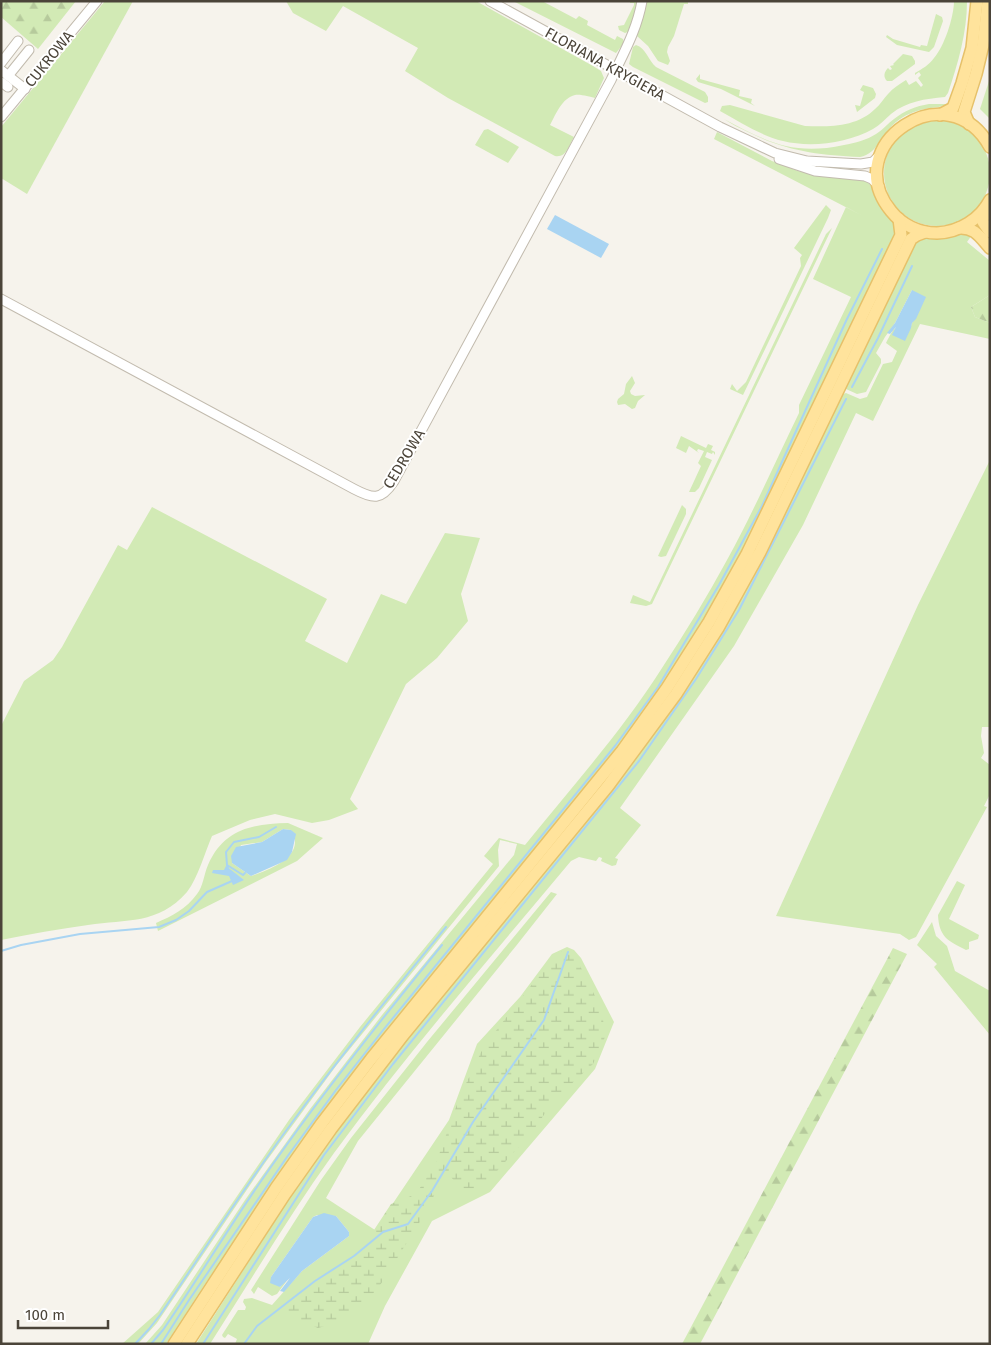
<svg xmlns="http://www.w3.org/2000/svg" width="991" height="1345" viewBox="0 0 991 1345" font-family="'Fira Sans',sans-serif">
<defs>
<pattern id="forest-firs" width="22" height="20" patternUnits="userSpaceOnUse" patternTransform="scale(1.25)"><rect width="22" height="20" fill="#d2eab5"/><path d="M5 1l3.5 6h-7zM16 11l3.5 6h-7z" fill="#b6ca9c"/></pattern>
<pattern id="wetland-marsh" width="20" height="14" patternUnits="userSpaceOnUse" patternTransform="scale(1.25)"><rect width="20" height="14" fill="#d2eab5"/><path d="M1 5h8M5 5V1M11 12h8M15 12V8" fill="none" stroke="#b6ca9c"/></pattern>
</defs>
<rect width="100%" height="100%" fill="#f6f3ec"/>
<g fill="#d2eab5" fill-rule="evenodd">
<polygon points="105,1 133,1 27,194 1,178 1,127"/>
<path d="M 286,1 L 476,1 L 593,66 L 601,71 L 604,78 L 595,98 C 590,97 581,94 575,95 C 562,98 556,114 550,125 L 574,137 C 569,146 566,158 555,156 L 448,98 L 405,71 L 418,48 L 343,6 L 326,31 L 293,13 Z"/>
<polygon points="513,1 542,1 576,19 579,16 588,21 587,25 615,40 617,36 623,39 624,43 616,53"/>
<polygon points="630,1 637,1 638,4 630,31 625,33 619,30 618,26 624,25 634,5 634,3 630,3"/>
<polygon points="645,1 688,1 688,4 684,4 674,36 668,47 667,52 670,61 668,65 658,61 648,46 637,36"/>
<path d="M 954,1 L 967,1 C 967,33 958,63 948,93 L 945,97 C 925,99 907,101 891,114 C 885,119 880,125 873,129 C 848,143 811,148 783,141 C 761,136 740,122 720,111 L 722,106 L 730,105 L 805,126 C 829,127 857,127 875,109 C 880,105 883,99 888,94 C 893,88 900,84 906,80 L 909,85 L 916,81 L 921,87 L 923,85 L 918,78 L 921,75 L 919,72 L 915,75 L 915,73 C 922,69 929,65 934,58 C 944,47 954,17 954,1 Z"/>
<polygon points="936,14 942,17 943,21 934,47 929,52 897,45 886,37 887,35 893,39 920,47 921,45 927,46"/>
<path d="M 636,45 C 646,48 648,60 656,67 L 705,92 L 708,97 L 708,102 L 705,103 L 633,67 L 629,64 L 633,47 Z"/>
<path d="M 903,54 L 912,56 L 915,61 L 915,64 L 892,81 L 887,81 C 883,77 884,72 888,68 L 890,70 L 892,69 L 890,66 L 894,65 L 893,64 Z"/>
<polygon points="700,74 700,79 740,90 739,96 752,99 751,103 755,106 721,89 698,82 696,79"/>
<polygon points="990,78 990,119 980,109"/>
<polygon points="863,85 873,88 876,94 875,98 857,112 855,105 860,106 864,92 860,90"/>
<path d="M 929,104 L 948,104 C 941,108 933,107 925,109 C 914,111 905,115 896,122 C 882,133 878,154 860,157 C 818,155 786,151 748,132 C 740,128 731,124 724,119 C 767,142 793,156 844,145 C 855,143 867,140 876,134 C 883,130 888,123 894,119 C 904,111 916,106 929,104 Z"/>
<circle cx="937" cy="173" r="53"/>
<polygon points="488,129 519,147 508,163 475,145 484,130"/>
<path d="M 717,132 L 772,161 L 798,171 L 829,177 L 859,178 L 867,181 L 872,187 L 882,209 L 893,222 L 896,233 L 760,520 L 696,635 L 637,724 L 247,1224 L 205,1284 L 166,1344 L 145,1344 L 162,1325 L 245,1200 L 310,1109 L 382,1015 L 514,855 L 517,844 L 500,840 L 498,850 L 499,866 L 336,1066 L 265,1163 L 157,1323 L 138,1344 L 122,1344 L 158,1312 L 289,1120 L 360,1027 L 493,864 L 484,856 L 499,838 L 525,845 C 572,787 622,731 662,668 C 685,633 707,597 727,560 C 753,513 775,462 799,413 L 799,405 L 851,297 L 813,279 L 846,207 L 861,215 L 714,139 Z"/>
<polygon points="826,205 831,210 828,218 743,395 730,389 732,384 737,391 746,382 801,266 800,258 802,255 794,248"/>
<polygon points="832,228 652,604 646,606 630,603 633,595 650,602 826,234"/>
<path d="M 960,234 L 972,235 L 967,242 L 990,261 L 990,295 L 971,307 L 975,317 L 990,323 L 990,339 L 920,324 L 873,421 L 856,413 L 803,525 L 734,646 L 620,808 L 641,825 L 615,858 L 618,859 L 616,865 L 612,866 L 601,861 L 602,858 L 599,857 L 596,861 L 579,857 L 571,861 C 491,957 408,1052 334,1153 C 290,1214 251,1280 210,1344 L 196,1344 L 303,1177 L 380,1072 L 617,781 L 841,395 L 846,393 L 860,399 L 867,397 L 883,364 L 892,362 L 897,351 L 886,343 C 894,328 893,326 911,326 L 913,320 L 912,290 L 895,323 L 885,337 L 876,353 L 881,359 L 881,363 L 866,392 L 857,394 L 846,389 L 845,386 L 912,246 C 925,232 944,241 960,234 Z"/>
<polygon points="632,376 635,383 630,391 631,394 635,396 645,395 638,401 635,408 632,409 625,404 618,405 617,402 618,399 624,394 626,384"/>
<polygon points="681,436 706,448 708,444 713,446 711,450 715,452 715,455 713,452 712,454 707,452 705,457 712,460 699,488 695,492 689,492 701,466 698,463 704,451 698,449 697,451 699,453 689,446 686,453 676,448"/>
<polygon points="990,460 990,727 982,727 981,736 984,753 981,758 990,765 990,794 984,806 987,807 916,937 909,940 900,934 776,916 918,605"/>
<polygon points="682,505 686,509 686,514 666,556 661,557 658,556"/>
<path d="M 152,507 L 327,599 L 305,641 L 347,663 L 381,594 L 406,604 L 445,533 L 480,538 L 461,594 L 468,621 L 437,658 L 406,684 L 350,799 L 358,809 L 329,820 L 312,823 L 275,814 L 250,820 L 212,836 C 205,852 198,878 187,892 C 158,925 127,919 88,925 C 59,929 30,934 1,940 L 1,726 L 24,681 L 53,660 L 62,647 L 118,545 L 127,550 Z"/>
<path d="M 288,823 L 323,838 L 297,861 L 158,931 L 156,923 C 172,916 186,909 197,894 C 203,887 204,874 208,865 C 224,829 252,824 288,823 ZM 283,829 L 291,830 C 292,833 295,838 295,841 C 296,860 266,871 251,876 L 232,863 L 241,845 L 262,842 Z"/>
<path d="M 957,881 L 965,885 L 949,919 L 979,935 L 978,939 L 969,942 L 969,949 L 966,950 C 948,941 939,937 938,915 Z"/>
<polygon points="551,892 557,894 516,946 358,1141 326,1198 375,1230 449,1120 477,1044 520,997 552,954 567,947 574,950 581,958 614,1022 595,1069 490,1192 432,1221 385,1306 368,1344 235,1344 237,1339 228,1334 225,1338 223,1337 222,1335 238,1310 245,1310 246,1307 243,1302 244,1299 252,1298 272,1305 302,1271 349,1236 349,1232 336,1216 317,1215 313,1217 271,1277 280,1287 291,1275 277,1294 272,1296 258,1287 254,1294 251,1290 321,1180 351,1138 427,1042"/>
<polygon points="932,922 936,936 947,946 955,971 990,991 990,1035 934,967 937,964 917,945"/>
</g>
<g fill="url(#forest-firs)">
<polygon points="1,1 76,1 38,49 1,17"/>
<polygon points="990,295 990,323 975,317 971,307"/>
<polygon points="893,948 907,954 700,1344 682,1344"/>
</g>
<path fill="url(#wetland-marsh)" d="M 562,951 L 573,952 L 602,1010 L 605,1037 L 593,1064 L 555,1099 L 532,1132 L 489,1180 L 472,1193 L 462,1190 L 451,1177 L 443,1178 L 424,1215 L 383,1281 L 363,1307 L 342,1321 L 318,1328 L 283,1313 C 316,1287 350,1264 383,1238 L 374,1230 L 391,1204 L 416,1194 L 436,1163 L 460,1096 L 484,1046 L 534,982 Z"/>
<g fill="#a9d4f2">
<polygon points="555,215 609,244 601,258 547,229"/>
<polygon points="912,290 926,297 916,319 912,323 911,328 905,341 892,335 896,327 890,334 887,333 895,323"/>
<polygon points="283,829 291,830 296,834 292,852 287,860 251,876 232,863 231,856 236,847 262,842"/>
<polygon points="226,866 244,880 233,885 229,876 212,873 213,870 224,870"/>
<polygon points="324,1213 336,1216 349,1232 349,1236 302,1271 284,1292 280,1291 290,1278 280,1287 270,1283 271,1277 313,1217"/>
</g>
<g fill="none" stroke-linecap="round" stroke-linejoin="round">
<g stroke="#a9d4f2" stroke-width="2">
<polyline points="852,387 878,338 912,266"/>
<polyline points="227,865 226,852 234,842 259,837 276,827"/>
<polyline points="228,869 227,865 243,875 245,873"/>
<polyline points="1,951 21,945 80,934 159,927 176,920 189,911 207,892 232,881"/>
<path d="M 135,1344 L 149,1329 L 160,1315 C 204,1251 245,1186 291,1124 C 340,1056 393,992 446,927"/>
<path d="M 151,1344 L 163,1330 C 196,1282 226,1232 259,1184 C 316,1101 379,1022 442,945"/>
<polyline points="161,1344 189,1300 287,1157 336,1090 384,1029 615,746 658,687 719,585 762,506 846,321 882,249"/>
<polyline points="203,1344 324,1155 393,1064 639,761 696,679 739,610 846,399"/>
<polyline points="244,1344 257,1326 315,1281 354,1256 383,1232 408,1224 432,1191 473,1122 544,1020 568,952"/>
</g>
<g stroke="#c2bbae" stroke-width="11">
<g id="minor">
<polyline points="490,1 720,127 775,153 807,161 861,164 873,162 880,155"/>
<polyline points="1,63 18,41"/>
<polyline points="1,70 25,89"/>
<polyline points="8,76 29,50"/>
<polyline points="1,82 8,87"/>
<polyline points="1,117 97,1"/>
<polyline points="779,159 815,171 865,176 872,179 879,186"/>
<path d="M 1,299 L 354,489 C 373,499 381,501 394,481 L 611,80 C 623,54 637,30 642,1"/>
</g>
</g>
<g stroke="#e6c16a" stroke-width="14">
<g id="major">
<polyline points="940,115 953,108 962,83 972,48 977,1"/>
<polyline points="969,124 964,112 976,74 983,45 988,1"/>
<path d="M 990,147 C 948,70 837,145 891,211 C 902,225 919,233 937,233 C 960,232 980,219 990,200"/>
<polyline points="985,208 983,222 990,232"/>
<path d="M 959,228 C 975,227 980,237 990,248"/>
<polyline points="174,1344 276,1188 322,1123 371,1059 622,751 667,688 709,622 747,554 901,235 899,219"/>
<polyline points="187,1344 285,1194 331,1129 404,1034 608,786 676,694 718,628 760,552 911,239 917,235 925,232"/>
</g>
</g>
<use href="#minor" stroke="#fff" stroke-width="9"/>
<use href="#major" stroke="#ffe39c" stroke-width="11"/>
</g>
<g text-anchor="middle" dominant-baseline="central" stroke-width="4" stroke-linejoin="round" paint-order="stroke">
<g font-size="15" fill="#4b4439" stroke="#fff">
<text transform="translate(49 59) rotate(-51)">CUKROWA</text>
<text transform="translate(605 64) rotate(29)">FLORIANA KRYGIERA</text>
<text transform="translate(404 459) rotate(-59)">CEDROWA</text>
</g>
</g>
<rect width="991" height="1345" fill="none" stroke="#4b4439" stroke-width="5"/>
<path d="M18 1320v8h90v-8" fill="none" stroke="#4b4439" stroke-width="2.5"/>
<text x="25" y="1320" font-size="15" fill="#4b4439" stroke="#ffffff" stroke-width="4" paint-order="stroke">100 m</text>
</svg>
